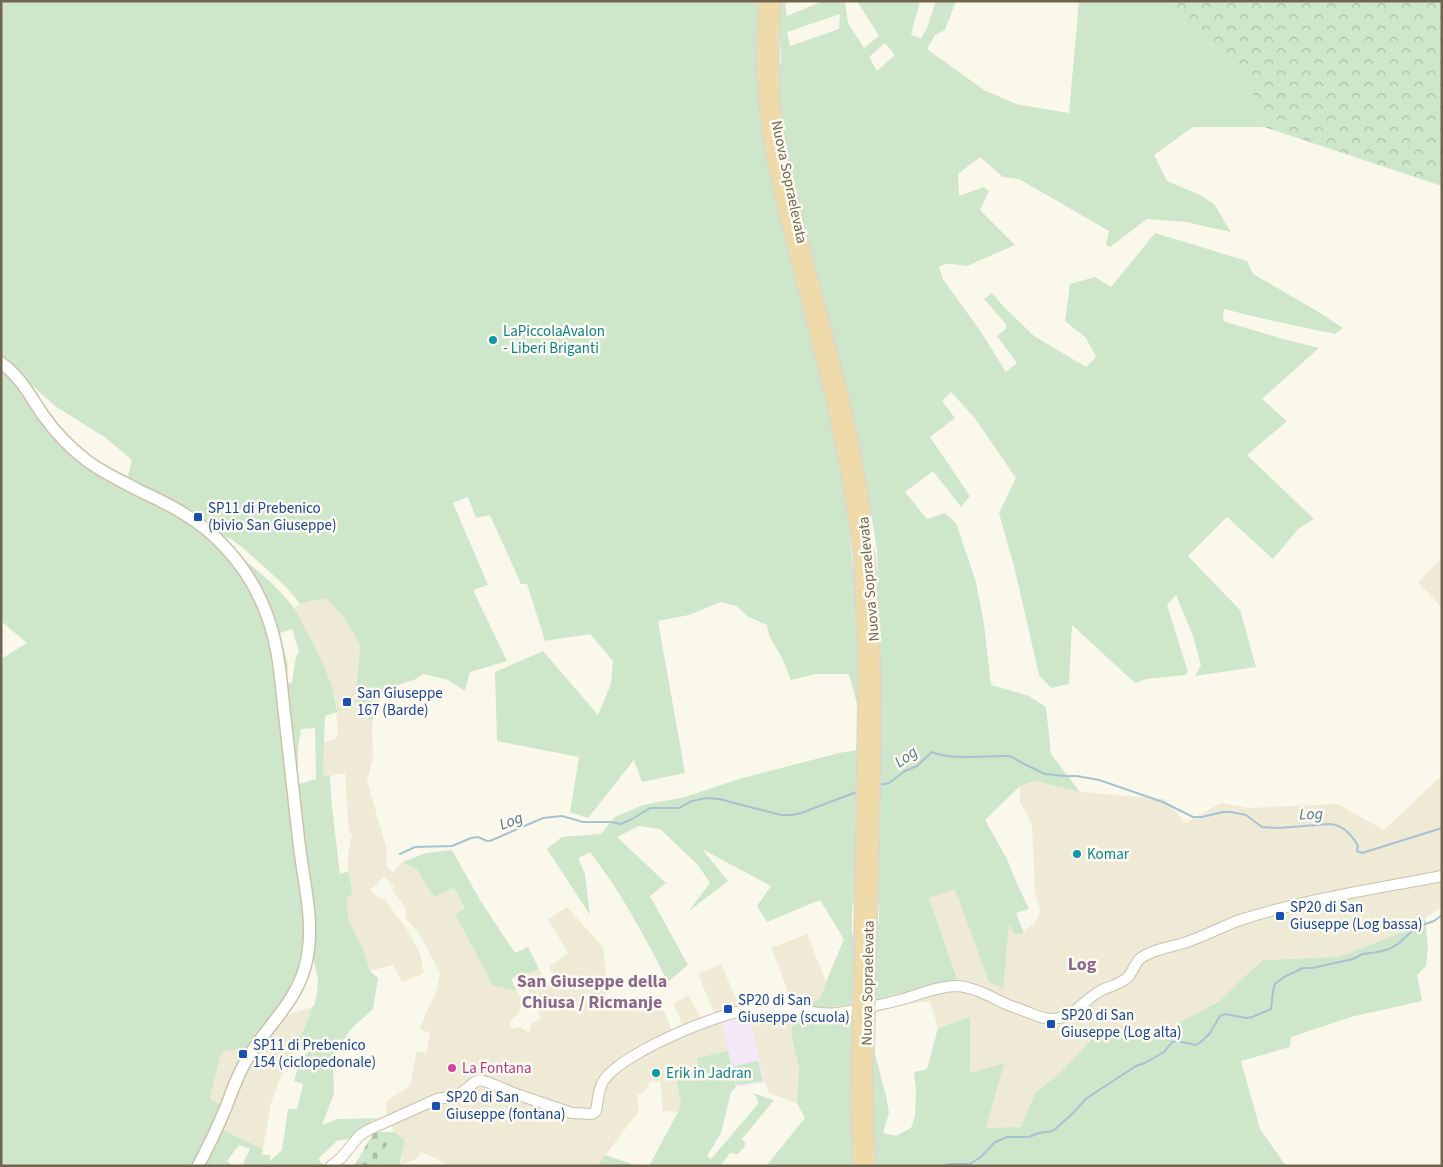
<svg xmlns="http://www.w3.org/2000/svg" width="1443" height="1167" viewBox="0 0 1443 1167" font-family="'Source Sans 3',sans-serif">
<defs>
<pattern id="forest-crowns" width="20" height="18" patternUnits="userSpaceOnUse" patternTransform="scale(1.25)"><rect width="20" height="18" fill="#cee7ca"/><path d="M2 6a3 3 0 1 1 6 0M12 15a3 3 0 1 1 6 0" fill="none" stroke="#acbfa6"/></pattern>
<pattern id="cemetery-stones" width="16" height="16" patternUnits="userSpaceOnUse" patternTransform="scale(1.25)"><rect width="16" height="16" fill="#cee7ca"/><path d="M2 7V4a2 2 0 0 1 4 0v3zM10 15v-3a2 2 0 0 1 4 0v3z" fill="#acbfa6"/></pattern>
</defs>
<rect width="100%" height="100%" fill="#faf8ea"/>
<g fill="#eeead6">
<polygon points="1442,558 1442,608 1418,582"/>
<polygon points="327,599 346,620 360,645 355,704 372,722 373,758 367,781 386,847 387,866 393,872 403,862 417,870 434,897 454,888 465,908 455,914 493,986 517,991 523,1001 519,1013 510,1021 511,1029 520,1027 529,1033 532,1023 542,1018 536,1008 535,996 529,992 524,975 539,969 547,983 555,979 549,966 568,953 548,919 567,907 603,947 607,982 606,1001 620,1000 622,1010 632,1003 653,998 666,1015 671,1030 682,1024 674,1004 688,995 700,1017 714,1013 698,974 721,964 739,1005 756,1003 792,1005 780,970 771,948 807,934 826,982 821,997 808,1006 822,1008 840,1006 878,999 894,994 930,992 958,980 929,898 956,888 989,982 1009,923 1023,933 1037,920 1040,910 1035,893 1032,825 1020,802 1020,786 1036,781 1080,792 1164,799 1186,823 1221,803 1247,808 1337,804 1384,830 1439,778 1442,778 1442,907 1405,931 1339,957 1263,960 1246,975 1220,1001 1173,1026 1135,1029 1107,1029 1062,1071 1035,1093 1021,1127 986,1128 1003,1063 970,1074 970,1017 938,1028 930,1001 895,1006 876,1011 826,1021 811,1016 792,1039 799,1067 797,1103 769,1093 765,1082 736,1087 728,1052 699,1071 680,1093 681,1103 678,1112 663,1111 660,1081 650,1082 644,1092 637,1095 639,1111 597,1166 445,1166 437,1159 421,1152 416,1159 400,1165 405,1141 394,1132 387,1112 386,1102 410,1085 417,1051 426,1053 430,1033 420,1029 427,1011 437,989 440,973 420,935 406,918 405,907 392,889 394,886 384,877 370,890 377,896 386,901 408,931 420,954 424,973 402,982 393,965 370,971 363,949 349,921 346,898 351,896 352,888 348,871 348,854 352,835 349,832 345,773 334,775 330,777 323,776 324,742 335,739 338,733 335,697 316,649 294,608 300,604 314,600"/>
<polygon points="312,1007 308,1022 301,1038 284,1068 271,1103 263,1149 221,1129 229,1110 210,1099 220,1056 225,1051 250,1047 280,1018"/>
</g>
<polygon fill="#f5e7f7" points="749,1015 765,1082 736,1087 722,1023"/>
<g fill="#cee7ca" fill-rule="evenodd">
<path d="M 1,1 L 757,1 L 758,14 L 757,46 L 759,106 L 765,144 L 784,236 L 804,231 L 792,177 L 784,135 L 777,81 L 781,60 L 780,38 L 778,20 L 779,1 L 789,1 L 785,4 L 787,16 L 823,1 L 845,1 L 848,23 L 864,48 L 879,36 L 857,1 L 920,1 L 911,35 L 921,38 L 927,28 L 936,1 L 956,1 L 945,30 L 935,35 L 927,49 L 984,90 L 1016,104 L 1069,113 L 1079,1 L 1172,1 L 1187,25 L 1246,74 L 1264,127 L 1193,127 L 1154,155 L 1167,181 L 1200,195 L 1214,204 L 1231,232 L 1186,222 L 1147,219 L 1110,247 L 1106,245 L 1109,231 L 1019,179 L 1003,177 L 980,157 L 958,174 L 959,196 L 984,187 L 989,191 L 980,210 L 1015,245 L 967,266 L 952,264 L 945,264 L 939,267 L 943,279 L 981,332 L 1006,372 L 1017,363 L 997,336 L 1006,329 L 1006,324 L 984,299 L 992,293 L 1004,307 L 1034,336 L 1086,367 L 1096,357 L 1086,338 L 1065,321 L 1070,284 L 1095,277 L 1111,287 L 1155,233 L 1247,261 L 1253,274 L 1322,314 L 1343,328 L 1335,334 L 1260,318 L 1224,309 L 1223,321 L 1283,339 L 1319,348 L 1262,399 L 1287,421 L 1247,455 L 1314,519 L 1298,529 L 1273,559 L 1227,517 L 1188,556 L 1240,610 L 1256,667 L 1195,676 L 1201,665 L 1193,636 L 1176,595 L 1167,605 L 1188,672 L 1185,675 L 1147,679 L 1135,683 L 1072,625 L 1069,684 L 1051,688 L 1039,675 L 1015,570 L 999,513 L 1016,478 L 974,417 L 951,392 L 942,401 L 955,418 L 930,437 L 970,496 L 961,507 L 933,471 L 905,492 L 927,519 L 945,513 L 956,523 L 976,582 L 984,624 L 991,685 L 1029,696 L 1046,707 L 1051,754 L 1080,792 L 1035,781 L 1020,786 L 985,820 L 1007,859 L 1018,886 L 1029,909 L 1016,913 L 1024,933 L 1014,934 L 1009,924 L 1003,988 L 989,982 L 955,889 L 929,898 L 958,981 L 930,992 L 894,994 L 878,999 L 840,1006 L 822,1008 L 807,1006 L 821,997 L 826,982 L 844,939 L 820,900 L 767,922 L 757,906 L 771,886 L 702,849 L 728,881 L 688,912 L 710,883 L 698,865 L 660,829 L 639,826 L 617,837 L 666,883 L 650,896 L 688,965 L 668,982 C 645,937 621,892 590,852 L 578,858 L 585,874 L 590,915 L 547,849 L 562,837 L 601,834 L 615,817 L 643,805 L 685,797 L 739,779 L 839,753 L 869,748 L 849,674 L 815,674 L 791,680 L 783,660 L 769,635 L 767,625 L 747,616 L 737,606 L 720,602 L 689,615 L 658,621 L 685,773 L 642,782 L 634,760 L 588,818 L 570,812 L 579,757 L 497,741 L 495,672 L 543,651 L 598,715 L 611,684 L 613,661 L 590,634 L 545,641 L 527,584 L 521,584 L 490,515 L 476,518 L 468,497 L 453,503 L 488,585 L 473,590 L 507,661 L 470,672 L 465,691 L 446,679 L 423,674 L 414,680 L 398,685 L 380,700 L 372,722 L 355,704 L 360,645 L 346,620 L 327,599 L 314,600 L 300,604 L 294,596 L 284,585 L 242,547 L 231,539 L 216,533 L 127,480 L 132,460 L 106,438 L 55,406 L 11,366 L 1,359 ZM 840,14 L 839,29 L 790,46 L 787,32 ZM 885,43 L 895,55 L 877,71 L 869,57 ZM 840,362 L 851,405 L 866,481 L 877,551 L 880,674 L 856,591 L 845,497 L 833,432 L 818,368 ZM 857,886 L 876,886 L 879,904 L 879,921 L 875,939 L 876,981 L 860,981 L 852,931 L 852,908 Z"/>
<path d="M 1,370 L 12,379 L 83,465 L 106,480 L 179,516 L 208,538 L 225,555 L 241,573 L 254,597 L 265,624 L 272,647 L 305,909 C 305,925 305,940 302,956 C 296,989 269,1020 250,1047 L 225,1051 L 220,1056 L 210,1099 L 221,1105 L 192,1166 L 1,1166 L 1,659 L 27,643 L 1,621 Z"/>
<path d="M 234,553 C 256,568 277,586 293,607 C 299,614 302,623 306,630 C 320,656 334,683 337,712 L 325,716 L 323,775 L 330,777 L 332,807 L 340,874 L 348,871 L 352,888 L 351,896 L 346,898 L 349,921 L 363,949 L 370,971 L 378,978 L 373,1009 L 351,1029 L 336,1051 L 333,1065 L 334,1093 L 322,1125 L 338,1119 L 377,1118 L 361,1129 L 351,1138 L 337,1141 L 319,1158 L 319,1160 L 323,1165 L 322,1166 L 246,1166 L 243,1163 L 250,1149 L 239,1145 L 227,1161 L 233,1166 L 203,1166 L 221,1129 L 263,1149 L 262,1155 L 270,1155 L 270,1161 L 282,1150 L 288,1109 L 297,1109 L 303,1084 L 294,1081 L 301,1059 L 313,1047 L 307,1041 L 291,1055 C 300,1039 307,1024 312,1007 L 314,1006 L 317,993 L 318,979 L 312,954 L 313,909 L 296,785 L 316,779 L 315,728 L 301,729 L 298,749 L 298,769 L 295,775 L 285,686 L 292,682 L 296,657 L 299,651 L 292,629 L 280,633 L 288,666 L 287,675 L 284,678 L 281,653 Z"/>
<polygon points="452,850 480,900 515,953 528,947 539,969 511,979 517,991 493,986 455,914 465,908 454,888 434,897 417,870 403,862 426,853"/>
<polygon points="1425,918 1428,947 1426,966 1417,975 1422,1001 1351,1017 1291,1037 1290,1047 1241,1061 1260,1129 1286,1166 766,1166 805,1118 797,1103 799,1067 792,1039 792,1027 794,1015 811,1016 826,1021 876,1011 875,1053 886,1096 889,1113 883,1133 896,1136 911,1128 915,1116 916,1089 914,1072 927,1069 938,1028 970,1017 970,1073 1004,1063 986,1128 1021,1127 1035,1093 1062,1071 1091,1040 1107,1029 1135,1029 1173,1026 1220,1001 1246,975 1263,960 1339,957 1405,931"/>
<polygon points="728,1051 736,1087 731,1092 721,1133 707,1156 711,1159 758,1104 756,1096 752,1093 774,1100 742,1139 745,1142 745,1146 738,1154 730,1153 720,1166 649,1166 678,1112 681,1103 676,1077 699,1071 697,1058"/>
<polygon points="758,1061 763,1081 737,1085 733,1066"/>
<polygon points="394,1132 405,1141 399,1166 375,1166"/>
<polygon points="605,1155 638,1166 597,1166"/>
</g>
<polygon fill="url(#forest-crowns)" points="1172,1 1442,1 1442,186 1264,127 1246,74 1187,25"/>
<polygon fill="url(#cemetery-stones)" points="374,1132 394,1132 375,1166 354,1166"/>
<g fill="none" stroke-linecap="round" stroke-linejoin="round">
<g stroke="#a8c1d3" stroke-width="2">
<path d="M 878,785 L 889,783 L 905,771 L 917,766 L 932,752 C 953,761 986,755 1009,756 L 1014,758 L 1022,763 L 1045,774 L 1065,776 L 1077,776 L 1099,780 L 1163,802 L 1193,817 L 1202,817 L 1223,812 L 1231,812 L 1246,815 L 1262,827 L 1278,828 L 1330,824 C 1343,825 1352,835 1358,846 L 1357,851 L 1362,853 L 1442,828"/>
<polyline points="400,854 415,847 452,846 471,838 478,837 487,841 490,841 543,818 562,816 583,822 611,822 621,824 632,819 650,808 679,808 692,801 706,798 719,799 781,815 792,815 801,813 859,791"/>
<polyline points="944,1166 949,1164 970,1164 982,1156 995,1142 1007,1137 1029,1137 1039,1133 1053,1131 1072,1114 1087,1098 1136,1066 1145,1063 1164,1052 1172,1042 1177,1041 1196,1045 1202,1041 1210,1033 1220,1016 1225,1014 1246,1018 1252,1017 1271,1009 1273,991 1275,984 1284,977 1303,968 1312,968 1335,963 1353,959 1363,954 1378,952 1389,949 1398,944 1410,933 1420,926 1434,921 1442,915"/>
</g>
<g stroke="#c8c1ae" stroke-width="12">
<path id="tertiary" d="M 331,1166 L 341,1158 L 359,1136 L 368,1130 L 437,1099 L 454,1096 L 461,1093 L 475,1082 L 480,1080 L 490,1083 L 516,1094 L 572,1113 L 592,1114 L 596,1111 C 598,1101 598,1088 604,1080 C 624,1051 729,1008 764,1007 C 789,1006 813,1016 838,1013 C 860,1009 882,1005 903,999 C 920,994 939,986 957,986 C 974,987 991,997 1006,1004 C 1013,1007 1020,1009 1027,1012 C 1038,1016 1047,1021 1059,1018 C 1076,1015 1087,997 1102,990 C 1110,986 1120,984 1127,978 C 1134,971 1135,960 1144,956 C 1156,949 1170,947 1184,943 C 1203,937 1221,927 1240,920 C 1305,899 1375,889 1442,876"/>
</g>
<g stroke="#cbc2ad" stroke-width="14">
<path id="secondary" d="M 1,363 C 21,377 30,396 43,415 C 55,432 69,447 86,460 C 103,473 122,481 140,491 C 171,505 201,521 224,546 C 245,568 261,595 270,624 C 279,652 281,681 284,710 C 289,751 293,792 298,834 C 302,879 317,923 305,967 C 295,1004 264,1029 246,1061 C 236,1077 231,1096 223,1114 C 216,1131 207,1149 198,1166"/>
</g>
<g stroke="#dad7d2" stroke-width="15">
<g id="trunk">
<polyline points="765,1 763,68 766,108 771,147 783,203 833,400 848,474 860,553 865,672 860,981"/>
<path d="M 774,1 C 772,37 771,72 774,107 C 780,159 793,209 806,259 C 828,343 853,428 864,514"/>
<path d="M 868,554 C 880,696 872,839 869,981"/>
</g>
</g>
<use href="#tertiary" stroke="#fff" stroke-width="10"/>
<use href="#secondary" stroke="#fff" stroke-width="11"/>
<use href="#trunk" stroke="#efdaaa" stroke-width="12"/>
<g stroke="#dad7d2" stroke-width="15" stroke-linecap="butt">
<g id="trunk-bridge">
<polyline points="860,981 857,1104 860,1166"/>
<polyline points="869,981 866,1070 867,1127 869,1166"/>
</g>
</g>
<use href="#trunk-bridge" stroke="#efdaaa" stroke-width="12"/>
</g>
<g fill="#0f9aa8" stroke="#fdfbf0" stroke-width="2">
<circle cx="493" cy="340" r="5"/>
<circle cx="1077" cy="854" r="5"/>
<circle cx="656" cy="1073" r="5"/>
</g>
<g fill="#1a4fb4" stroke="#fdfbf0" stroke-width="2">
<rect x="193" y="512" width="10" height="10" rx="2.5"/>
<rect x="342" y="697" width="10" height="10" rx="2.5"/>
<rect x="1275" y="911" width="10" height="10" rx="2.5"/>
<rect x="723" y="1004" width="10" height="10" rx="2.5"/>
<rect x="1046" y="1019" width="10" height="10" rx="2.5"/>
<rect x="238" y="1049" width="10" height="10" rx="2.5"/>
<rect x="431" y="1101" width="10" height="10" rx="2.5"/>
</g>
<circle fill="#d1479c" stroke="#fdfbf0" stroke-width="2" cx="452" cy="1068" r="5"/>
<g text-anchor="middle" dominant-baseline="central" stroke-width="5" stroke-linejoin="round" paint-order="stroke">
<g font-size="15" fill="#726550" stroke="#fdfbf0">
<text transform="translate(789 182) rotate(78)">Nuova Sopraelevata</text>
<text transform="translate(869 579) rotate(-95)">Nuova Sopraelevata</text>
<text transform="translate(868 983) rotate(-89)">Nuova Sopraelevata</text>
</g>
<g font-size="15" fill="#0d838f" stroke="#fdfbf0" text-anchor="start">
<text x="503" y="331">LaPiccolaAvalon<tspan x="503" dy="17">- Liberi Briganti</tspan></text>
<text x="1087" y="854">Komar</text>
<text x="666" y="1073">Erik in Jadran</text>
</g>
<g font-size="15" fill="#164399" stroke="#fdfbf0" text-anchor="start">
<text x="208" y="508">SP11 di Prebenico<tspan x="208" dy="17">(bivio San Giuseppe)</tspan></text>
<text x="357" y="693">San Giuseppe<tspan x="357" dy="17">167 (Barde)</tspan></text>
<text x="1290" y="907">SP20 di San<tspan x="1290" dy="17">Giuseppe (Log bassa)</tspan></text>
<text x="738" y="1000">SP20 di San<tspan x="738" dy="17">Giuseppe (scuola)</tspan></text>
<text x="1061" y="1015">SP20 di San<tspan x="1061" dy="17">Giuseppe (Log alta)</tspan></text>
<text x="253" y="1045">SP11 di Prebenico<tspan x="253" dy="17">154 (ciclopedonale)</tspan></text>
<text x="446" y="1097">SP20 di San<tspan x="446" dy="17">Giuseppe (fontana)</tspan></text>
</g>
<g font-size="15" fill="#b23c85" stroke="#fdfbf0" text-anchor="start">
<text x="462" y="1068">La Fontana</text>
</g>
<g font-size="16" font-style="italic" fill="#547690" stroke="#fdfbf0">
<text transform="translate(906 757) rotate(-36)">Log</text>
<text transform="translate(1311 814) rotate(-2)">Log</text>
<text transform="translate(511 821) rotate(-21)">Log</text>
</g>
<g font-size="18" font-weight="bold" fill="#8c688d" stroke="#fdfbf0">
<text x="1082" y="964">Log</text>
<text x="592" y="981">San Giuseppe della<tspan x="592" dy="21">Chiusa / Ricmanje</tspan></text>
</g>
</g>
<rect width="1443" height="1167" fill="none" stroke="#726550" stroke-width="5"/>
</svg>
